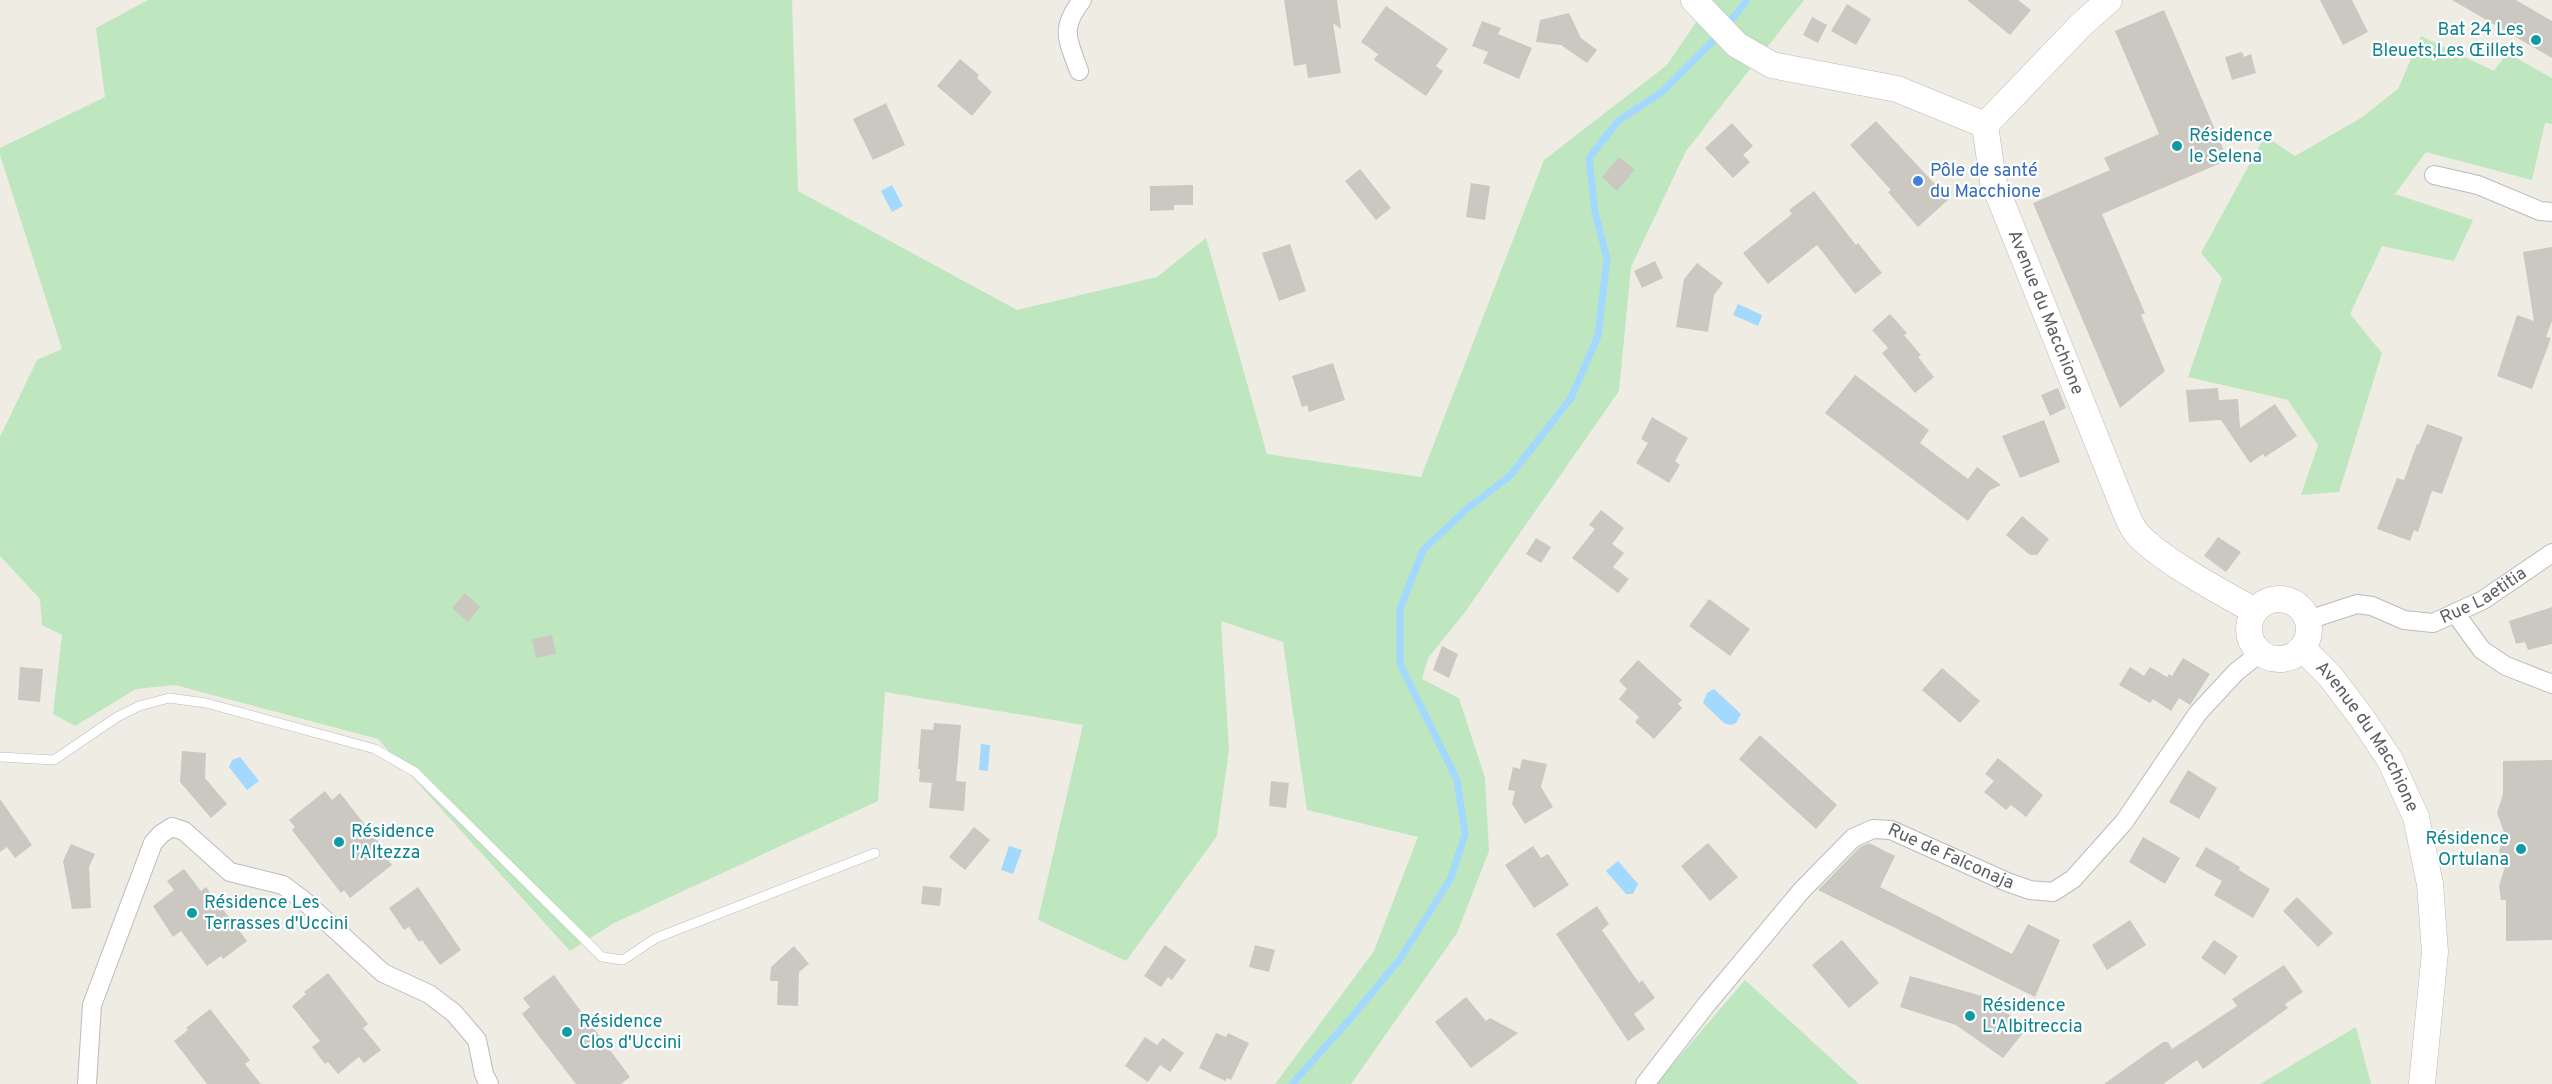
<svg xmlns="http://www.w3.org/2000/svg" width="2552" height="1084" viewBox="0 0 2552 1084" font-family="Overpass,sans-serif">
<rect width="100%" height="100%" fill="#eeece3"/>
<g fill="#bfe7bf">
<polygon points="148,0 792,0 798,191 1017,310 1157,277 1206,238 1267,454 1421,477 1544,160 1667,65 1711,0 1804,0 1686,151 1631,267 1619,391 1465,612 1428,658 1422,679 1459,698 1485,778 1489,851 1457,933 1351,1084 1275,1084 1374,951 1418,837 1307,810 1283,642 1221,621 1229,749 1217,836 1126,961 1038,920 1083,725 885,692 878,801 614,923 570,951 378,739 175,685 136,689 75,726 53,714 62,635 42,625 40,599 0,556 0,437 37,360 62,349 0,155 0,148 105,97 96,28"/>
<polygon points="2421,36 2494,71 2507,53 2552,78 2552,124 2545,123 2532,180 2426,152 2395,194 2473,220 2454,261 2382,246 2350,314 2382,353 2339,492 2301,495 2318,445 2288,400 2188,377 2222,278 2201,253 2265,136 2295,156 2361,118 2398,89"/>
<polygon points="1745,980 1859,1084 1656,1084"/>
<polygon points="2356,1027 2371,1084 2260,1084"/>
</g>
<g fill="#a3d8ff">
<polygon points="892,185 903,206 892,212 881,191"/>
<polygon points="1738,304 1762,315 1758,326 1733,315"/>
<polygon points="1714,689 1741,714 1736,723 1731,725 1724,723 1703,703 1707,693"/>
<polygon points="981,744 990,745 988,771 979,770"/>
<polygon points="240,757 259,781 247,790 229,767 232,760"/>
<polygon points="1009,846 1022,850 1013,874 1001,870"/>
<polygon points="1618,861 1638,884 1633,894 1626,894 1606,871"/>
</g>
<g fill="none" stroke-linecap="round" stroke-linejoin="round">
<g stroke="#a3d8ff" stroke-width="7">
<polyline points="1726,27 1747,0"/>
<polyline points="1292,1084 1351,1018 1400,959 1451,878 1465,834 1457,780 1400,664 1400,609 1423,550 1468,508 1511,475 1571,398 1598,336 1607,259 1595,212 1589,158 1618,121 1662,92 1719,35"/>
</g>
</g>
<g fill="#cbc8c2">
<polygon points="1284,0 1337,0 1341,29 1333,23 1341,73 1308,78 1306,64 1294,66"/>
<polygon points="1967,0 2018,0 2031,10 2010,35"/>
<polygon points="2320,0 2352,0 2368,32 2343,45"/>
<polygon points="2452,0 2516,0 2552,21 2552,58"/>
<polygon points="1847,4 1871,19 1856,45 1831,31"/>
<polygon points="1386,6 1448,49 1436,66 1443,71 1426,96 1374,60 1378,54 1361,42"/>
<polygon points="2164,10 2228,160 2102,214 2145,313 2141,315 2165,371 2120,408 2033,203 2110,170 2104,158 2159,134 2115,31"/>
<polygon points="1569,13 1581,38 1597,50 1587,63 1561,45 1536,42 1540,20"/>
<polygon points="1812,17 1827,25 1818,43 1803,35"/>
<polygon points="1482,21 1501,28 1498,34 1532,48 1519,79 1483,63 1488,52 1472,46"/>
<polygon points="2242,52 2244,57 2251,54 2256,73 2232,80 2225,57"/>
<polygon points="960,59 979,75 977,78 992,92 972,116 937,86"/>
<polygon points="886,103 905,145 873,160 853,119"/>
<polygon points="1876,121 1949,199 1918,227 1888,192 1891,190 1850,145"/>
<polygon points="1732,123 1753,146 1743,155 1750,162 1733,178 1705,148"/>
<polygon points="1619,157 1635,170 1617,191 1602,177"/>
<polygon points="1360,169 1391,208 1376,220 1345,181"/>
<polygon points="1471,183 1490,186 1485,220 1466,217"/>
<polygon points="1193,185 1193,205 1174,205 1174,210 1150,211 1150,186"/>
<polygon points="1814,191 1856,245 1858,243 1882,273 1855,294 1817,245 1768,284 1743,253 1792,214 1789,210"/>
<polygon points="1290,244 1306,291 1279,301 1262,253"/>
<polygon points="2552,247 2552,321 2546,337 2551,338 2532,389 2497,376 2517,315 2534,321 2523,252"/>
<polygon points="1655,261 1663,278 1642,288 1634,271"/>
<polygon points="1697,263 1723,283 1714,295 1708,332 1676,327 1684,279"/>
<polygon points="1890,314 1907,333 1904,335 1921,355 1918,357 1934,377 1915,393 1882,353 1888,348 1872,330"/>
<polygon points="1333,363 1345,400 1309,412 1307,405 1302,407 1292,376"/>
<polygon points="1855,375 1929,430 1920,443 1968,479 1977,467 2001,485 1990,490 1968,521 1825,413"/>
<polygon points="2058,388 2066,408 2050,416 2041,395"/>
<polygon points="2218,388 2219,400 2238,399 2240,428 2275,404 2297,436 2265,457 2263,454 2250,463 2221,420 2189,422 2186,390"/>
<polygon points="1652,417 1688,438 1675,461 1680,465 1669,483 1636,463 1648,443 1641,439"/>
<polygon points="2044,420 2060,462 2020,478 2002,436"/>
<polygon points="2427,424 2463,437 2442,494 2432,491 2418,532 2414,530 2410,541 2377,529 2397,478 2404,480 2417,444 2419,444"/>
<polygon points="1601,510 1624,528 1612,544 1624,553 1613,567 1629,579 1618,593 1572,558 1595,529 1589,525"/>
<polygon points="2022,516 2049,539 2037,555 2030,555 2006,535"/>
<polygon points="2218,537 2241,552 2226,572 2204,556"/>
<polygon points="1536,538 1551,547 1541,563 1526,554"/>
<polygon points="465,593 480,607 468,622 452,608"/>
<polygon points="1709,599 1750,629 1730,656 1689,626"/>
<polygon points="2552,607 2552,644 2528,650 2525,642 2516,644 2509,621"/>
<polygon points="552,635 556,654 536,658 532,639"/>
<polygon points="1442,646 1458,654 1449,678 1433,670"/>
<polygon points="2183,658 2210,674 2190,705 2179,698 2171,711 2153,699 2150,703 2119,685 2130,667 2144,676 2150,667 2167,677 2169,674 2172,676"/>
<polygon points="1638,660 1682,700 1678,704 1682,708 1654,739 1635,722 1639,717 1619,699 1627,689 1619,681"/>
<polygon points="20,667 43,669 40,702 18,700"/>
<polygon points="1942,668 1980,701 1960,723 1922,690"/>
<polygon points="934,723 961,725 956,781 966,782 964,811 929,808 932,783 919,782 920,769 918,769 921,729 933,730"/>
<polygon points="1760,735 1837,805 1816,829 1739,759"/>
<polygon points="182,751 206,753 205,778 227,804 211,818 180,782"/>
<polygon points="1998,758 2043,795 2026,817 2011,805 2006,810 1984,792 1994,781 1985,774"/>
<polygon points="1522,759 1547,764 1541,787 1553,807 1525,824 1512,804 1515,791 1508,790 1513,767 1520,769"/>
<polygon points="2552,760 2552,940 2506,941 2506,900 2501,900 2499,886 2505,867 2499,851 2505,835 2497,813 2503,794 2503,761"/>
<polygon points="2188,770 2217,788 2199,819 2169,802"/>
<polygon points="1271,781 1289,783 1286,808 1269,806"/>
<polygon points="325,791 332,800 340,793 387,853 384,855 392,865 350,898 344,890 341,893 292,830 295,827 289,820"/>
<polygon points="0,799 32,845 15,858 7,847 0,852"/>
<polygon points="974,827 990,840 965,870 949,857"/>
<polygon points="2143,837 2180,858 2165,884 2129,862"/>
<polygon points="1708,843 1738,877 1710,901 1681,866"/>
<polygon points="1869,843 1895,856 1880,887 2012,954 2028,924 2060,940 2035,997 1818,890 1860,847"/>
<polygon points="71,844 95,854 89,867 91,908 72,909 63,861"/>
<polygon points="1533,846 1541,858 1548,854 1569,885 1534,908 1505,865"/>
<polygon points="2206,847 2240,867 2239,870 2270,889 2253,918 2214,895 2222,881 2195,866"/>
<polygon points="184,869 201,891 206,887 247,941 223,959 221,956 207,966 181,931 173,937 153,906 174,890 167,881"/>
<polygon points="923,886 942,888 940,906 921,904"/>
<polygon points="418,887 461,950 440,965 422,940 419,942 409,927 404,930 389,908"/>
<polygon points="2297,897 2333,933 2318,947 2283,911"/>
<polygon points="1597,906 1609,924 1602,930 1639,983 1642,980 1655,998 1634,1014 1645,1029 1628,1041 1556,934"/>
<polygon points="2130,920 2146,945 2107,970 2092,945"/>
<polygon points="1842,940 1879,983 1849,1008 1812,965"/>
<polygon points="2214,940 2238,956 2225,975 2201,958"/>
<polygon points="1165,945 1186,960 1172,980 1168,977 1161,987 1144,976"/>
<polygon points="1255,945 1275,950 1269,972 1249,967"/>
<polygon points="794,946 809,964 799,972 798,1006 777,1005 778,981 770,981 771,967"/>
<polygon points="2284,965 2303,992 2285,1004 2288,1008 2203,1069 2197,1060 2163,1084 2104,1084 2163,1042 2168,1042 2172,1049 2237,1006 2232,999"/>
<polygon points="328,973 368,1024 363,1028 381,1050 364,1063 359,1057 338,1074 328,1062 325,1064 312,1047 320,1041 292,1006 306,994 304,992"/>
<polygon points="554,975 630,1077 621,1084 576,1084 522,1014 530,1007 523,998"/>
<polygon points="1910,976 1986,997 2027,1028 2003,1058 1956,1025 1900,1007"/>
<polygon points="1466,997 1486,1021 1490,1018 1518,1033 1471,1068 1435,1022"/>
<polygon points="210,1009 250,1060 245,1064 261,1084 207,1084 174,1041 188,1030 186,1028"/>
<polygon points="1216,1033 1226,1037 1228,1033 1249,1043 1231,1080 1227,1078 1225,1081 1199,1068"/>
<polygon points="1145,1037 1157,1045 1163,1038 1184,1053 1170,1072 1160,1065 1148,1082 1125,1066"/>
</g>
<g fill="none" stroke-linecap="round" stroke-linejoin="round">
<g stroke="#b8bbc0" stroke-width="10">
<polyline id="lane" points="0,757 54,760 117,717 139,706 169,698 206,703 375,749 415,772 602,957 623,960 656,938 875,853"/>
</g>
<g stroke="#b8bbc0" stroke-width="20">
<g id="street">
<path d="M 1079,71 C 1068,39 1059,30 1082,0"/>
<polyline points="2434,175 2478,185 2540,211 2552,212"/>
<polyline points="2455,613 2482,650 2506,666 2552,684"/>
<path id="s1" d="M 2308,620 L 2357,604 L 2372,606 L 2404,620 L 2433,623 L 2483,600 L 2552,553"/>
<polyline points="87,1084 92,1005 153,843 161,834 172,827 184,831 230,872 283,885 303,900 383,973 429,994 454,1013 477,1040 484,1074 489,1084"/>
<path id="s2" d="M 1645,1084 L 1706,1005 L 1802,890 L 1853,838 L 1873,829 L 1891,830 L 2007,882 L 2030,890 L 2053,892 L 2073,879 L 2124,822 L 2198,713 L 2236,672 L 2260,653"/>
</g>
</g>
<g stroke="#b7bac0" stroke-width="27">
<g id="secondary">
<polyline points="1694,0 1737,45 1772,65 1897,89 1985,125"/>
<path id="s3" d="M 1985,125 L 1993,181 L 2121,501 C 2125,511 2129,522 2135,531 C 2155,557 2224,594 2255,611"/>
<polyline points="1985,125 2081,25 2109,0"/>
<circle cx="2279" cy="629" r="30"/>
<path id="s4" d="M 2302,648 L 2330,676 L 2362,718 L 2390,760 L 2416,817 L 2430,884 L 2435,952 L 2422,1084"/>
</g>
</g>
<use href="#lane" stroke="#fff" stroke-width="9"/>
<use href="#street" stroke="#fff" stroke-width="18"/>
<use href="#secondary" stroke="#fff" stroke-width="26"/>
</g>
<g fill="#0f9aa8" stroke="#fff" stroke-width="2">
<circle cx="2536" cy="40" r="6"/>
<circle cx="2177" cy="146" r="6"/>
<circle cx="339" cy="842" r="6"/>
<circle cx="2521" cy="849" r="6"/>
<circle cx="192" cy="913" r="6"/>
<circle cx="1970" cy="1016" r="6"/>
<circle cx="567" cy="1032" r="6"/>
</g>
<circle fill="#3f7fe0" stroke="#fff" stroke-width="2" cx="1918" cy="181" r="6"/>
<g text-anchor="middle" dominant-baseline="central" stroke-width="4.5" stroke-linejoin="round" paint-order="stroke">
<g font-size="18" fill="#0d838f" stroke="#fff" text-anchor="start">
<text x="2524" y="30" text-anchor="end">Bat 24 Les<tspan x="2524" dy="21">Bleuets,Les Œillets</tspan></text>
<text x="2189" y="136">Résidence<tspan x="2189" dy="21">le Selena</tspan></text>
<text x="351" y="832">Résidence<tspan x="351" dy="21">l'Altezza</tspan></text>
<text x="2509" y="839" text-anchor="end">Résidence<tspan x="2509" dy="21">Ortulana</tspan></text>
<text x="204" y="903">Résidence Les<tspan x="204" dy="21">Terrasses d'Uccini</tspan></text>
<text x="1982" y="1006">Résidence<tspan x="1982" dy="21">L'Albitreccia</tspan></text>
<text x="579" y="1022">Résidence<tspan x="579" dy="21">Clos d'Uccini</tspan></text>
</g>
<g font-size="18" fill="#366cbe" stroke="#fff" text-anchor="start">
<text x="1930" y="171">Pôle de santé<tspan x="1930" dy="21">du Macchione</tspan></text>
</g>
<g font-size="18" fill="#5b5f64" stroke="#fff">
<text stroke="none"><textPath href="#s3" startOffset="198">Avenue du Macchione</textPath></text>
<text stroke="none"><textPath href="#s1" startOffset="188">Rue Laetitia</textPath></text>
<text stroke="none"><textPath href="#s4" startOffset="111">Avenue du Macchione</textPath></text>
<text stroke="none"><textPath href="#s2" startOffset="428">Rue de Falconaja</textPath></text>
</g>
</g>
</svg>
